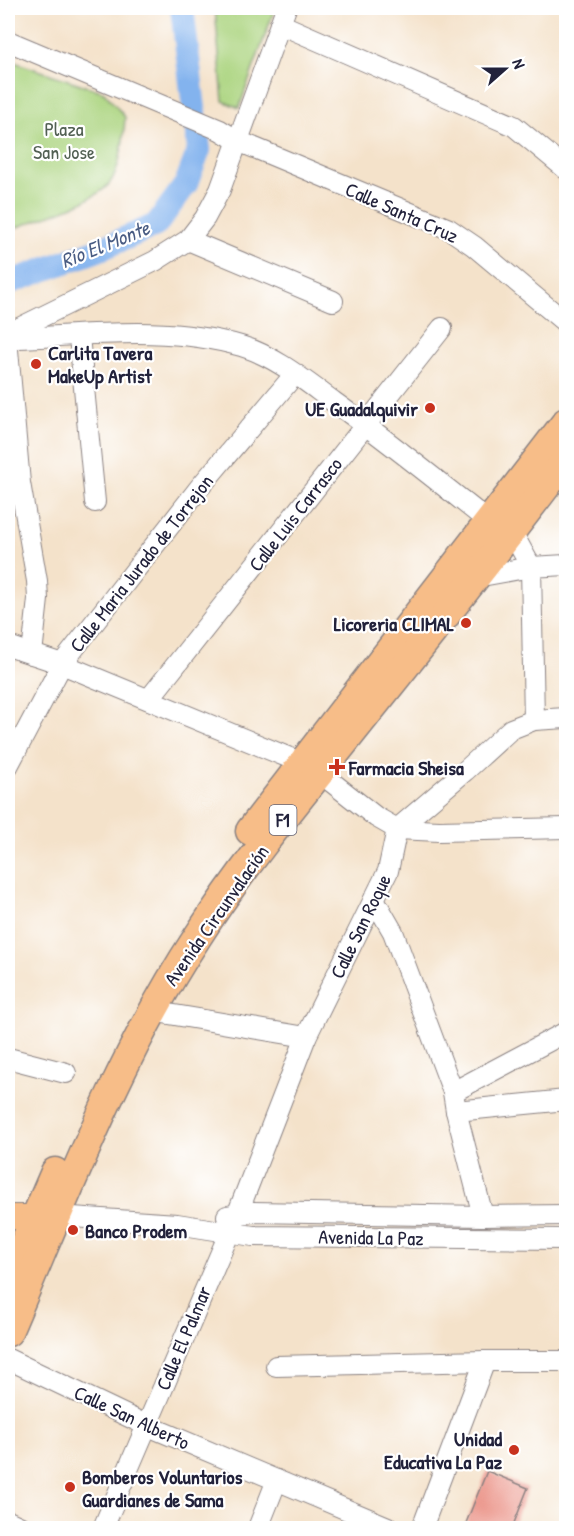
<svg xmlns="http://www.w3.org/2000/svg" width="574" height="1536" viewBox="0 0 574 1536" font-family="'Patrick Hand',sans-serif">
<rect width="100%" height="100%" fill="#fff"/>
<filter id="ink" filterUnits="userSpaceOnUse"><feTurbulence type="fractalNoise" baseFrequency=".0167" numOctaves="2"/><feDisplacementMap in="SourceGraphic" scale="12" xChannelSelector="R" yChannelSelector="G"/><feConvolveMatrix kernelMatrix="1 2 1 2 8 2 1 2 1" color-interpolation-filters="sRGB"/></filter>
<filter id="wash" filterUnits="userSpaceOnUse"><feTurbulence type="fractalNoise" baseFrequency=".008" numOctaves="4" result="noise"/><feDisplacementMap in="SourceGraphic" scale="24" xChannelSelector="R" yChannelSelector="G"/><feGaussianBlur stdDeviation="1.35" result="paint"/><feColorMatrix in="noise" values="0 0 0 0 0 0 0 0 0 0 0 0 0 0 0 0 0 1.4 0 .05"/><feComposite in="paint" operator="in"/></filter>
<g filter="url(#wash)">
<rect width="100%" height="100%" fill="#f4e2ca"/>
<g fill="#abd47f" stroke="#667b5d" stroke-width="1.5">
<polygon points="215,8 275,8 239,108 223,101"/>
<path d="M 8,60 L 104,92 L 125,117 C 124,135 121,169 109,184 C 93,203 32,221 8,231 Z"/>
</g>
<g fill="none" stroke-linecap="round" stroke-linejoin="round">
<polyline stroke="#83b3ee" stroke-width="24" points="8,283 98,250 156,225 186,184 199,150 182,8"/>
</g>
<g id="blocks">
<polygon fill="#eb9489" points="487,1471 528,1488 512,1528 464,1528"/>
</g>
</g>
<g filter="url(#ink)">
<use href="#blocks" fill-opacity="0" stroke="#8b8282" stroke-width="1.5"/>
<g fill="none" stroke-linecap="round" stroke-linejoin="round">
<g stroke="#8b8282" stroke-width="22">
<g id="minor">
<polyline points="280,24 514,126 566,169"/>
<polyline points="8,41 220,130 238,141 449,229 474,246 566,323"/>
<polyline points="188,240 333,301"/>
<polyline points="15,330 155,261 188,240 205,218 220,190 286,8"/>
<polyline points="79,336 95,502"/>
<path d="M 18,338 C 92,335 169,325 241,346 C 275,356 305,381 334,402 C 387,440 438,481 489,522"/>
<polyline points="8,350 20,483 37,581 38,599 32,654"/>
<polyline points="512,532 531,567 534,720"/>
<polyline points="476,577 531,567 566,565"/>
<polyline points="8,646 62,664 302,763 320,773 376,817 397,829 439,831 566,828"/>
<polyline points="149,699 442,328"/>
<polyline points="8,766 62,664 200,487 295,374"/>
<polyline points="374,899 393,932 453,1092 456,1111 483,1216"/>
<polyline points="151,1011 306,1037"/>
<polyline points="8,1058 66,1073"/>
<polyline points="453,1092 566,1032"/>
<polyline points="456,1111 566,1100"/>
<polyline points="57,1216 177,1224 253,1236 566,1239"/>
<polyline points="227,1216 253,1212 483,1216 566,1215"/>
<polyline points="8,1359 146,1425 390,1528"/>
<polyline points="276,1366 485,1361 566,1361"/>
<polyline points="8,1521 23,1528"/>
<polyline points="103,1528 237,1215 306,1037 388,871 397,829 465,771 511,729 534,720 566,718"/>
<polyline points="258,1528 277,1480"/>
<polyline points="422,1528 485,1361"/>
</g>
</g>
<g stroke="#8b8282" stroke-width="26">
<polyline id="major" points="8,1217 53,1217"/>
</g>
<g stroke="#8b8282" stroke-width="31">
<g id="highway">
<polyline points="250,831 566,422"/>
<polyline points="8,1281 55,1172"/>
<path d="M 8,1332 C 66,1197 117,1059 198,936 C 241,869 293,806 343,744 C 418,650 494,556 566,460"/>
</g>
</g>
<use href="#minor" stroke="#fff" stroke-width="20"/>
<use href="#major" stroke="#f7bd88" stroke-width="24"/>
<use href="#highway" stroke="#f7bd88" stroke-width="28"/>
</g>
</g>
<g fill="#c8321e" stroke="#fff" stroke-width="2">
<circle cx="36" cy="364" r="6"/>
<circle cx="430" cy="408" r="6"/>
<circle cx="466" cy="623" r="6"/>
<path d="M334 758h6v6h6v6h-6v6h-6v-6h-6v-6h6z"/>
<circle cx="73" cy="1230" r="6"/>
<circle cx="514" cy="1450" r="6"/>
<circle cx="70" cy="1487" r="6"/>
</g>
<g text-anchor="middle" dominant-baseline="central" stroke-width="4.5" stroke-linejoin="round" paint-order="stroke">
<rect fill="#fff" stroke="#646476" stroke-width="1.5" x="269.5" y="805" width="27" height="30" rx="4.5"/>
<g font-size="18" font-weight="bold" fill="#22223b">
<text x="283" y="820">F1</text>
</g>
<g font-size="20" fill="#526053" stroke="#fff">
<text x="64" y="128">Plaza<tspan x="64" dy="23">San Jose</tspan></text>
</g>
<g font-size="20" fill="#22223b" stroke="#fff">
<text transform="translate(402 212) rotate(24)">Calle Santa Cruz</text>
<text transform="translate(295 514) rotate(-52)">Calle Luis Carrasco</text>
<text transform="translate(141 563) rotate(-52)">Calle Maria Jurado de Torrejon</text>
<text transform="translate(216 915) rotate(-55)">Avenida Circunvalación</text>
<text transform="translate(360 926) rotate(-64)">Calle San Roque</text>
<text transform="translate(371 1237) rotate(1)">Avenida La Paz</text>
<text transform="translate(183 1338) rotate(-67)">Calle El Palmar</text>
<text transform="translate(132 1417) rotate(25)">Calle San Alberto</text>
</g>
<g font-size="20" font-weight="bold" fill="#22223b" stroke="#fff" text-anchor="start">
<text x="48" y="352">Carlita Tavera<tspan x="48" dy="23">MakeUp Artist</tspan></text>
<text x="418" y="408" text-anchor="end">UE Guadalquivir</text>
<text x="454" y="623" text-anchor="end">Licoreria CLIMAL</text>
<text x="349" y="767">Farmacia Sheisa</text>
<text x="85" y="1230">Banco Prodem</text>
<text x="502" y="1438" text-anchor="end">Unidad<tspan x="502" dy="23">Educativa La Paz</tspan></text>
<text x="82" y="1476">Bomberos Voluntarios<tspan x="82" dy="23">Guardianes de Sama</tspan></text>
</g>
<g font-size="21" font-style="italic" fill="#495c83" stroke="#fff">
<text transform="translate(105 244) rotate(-22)">Río El Monte</text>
</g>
</g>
<rect width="574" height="1536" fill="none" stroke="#fff" stroke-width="30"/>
<g transform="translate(505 69) rotate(69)" stroke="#ffffff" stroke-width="4.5" paint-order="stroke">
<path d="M0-4.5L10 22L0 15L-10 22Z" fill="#22223b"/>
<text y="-9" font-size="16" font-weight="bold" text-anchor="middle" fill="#22223b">N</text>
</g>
</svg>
